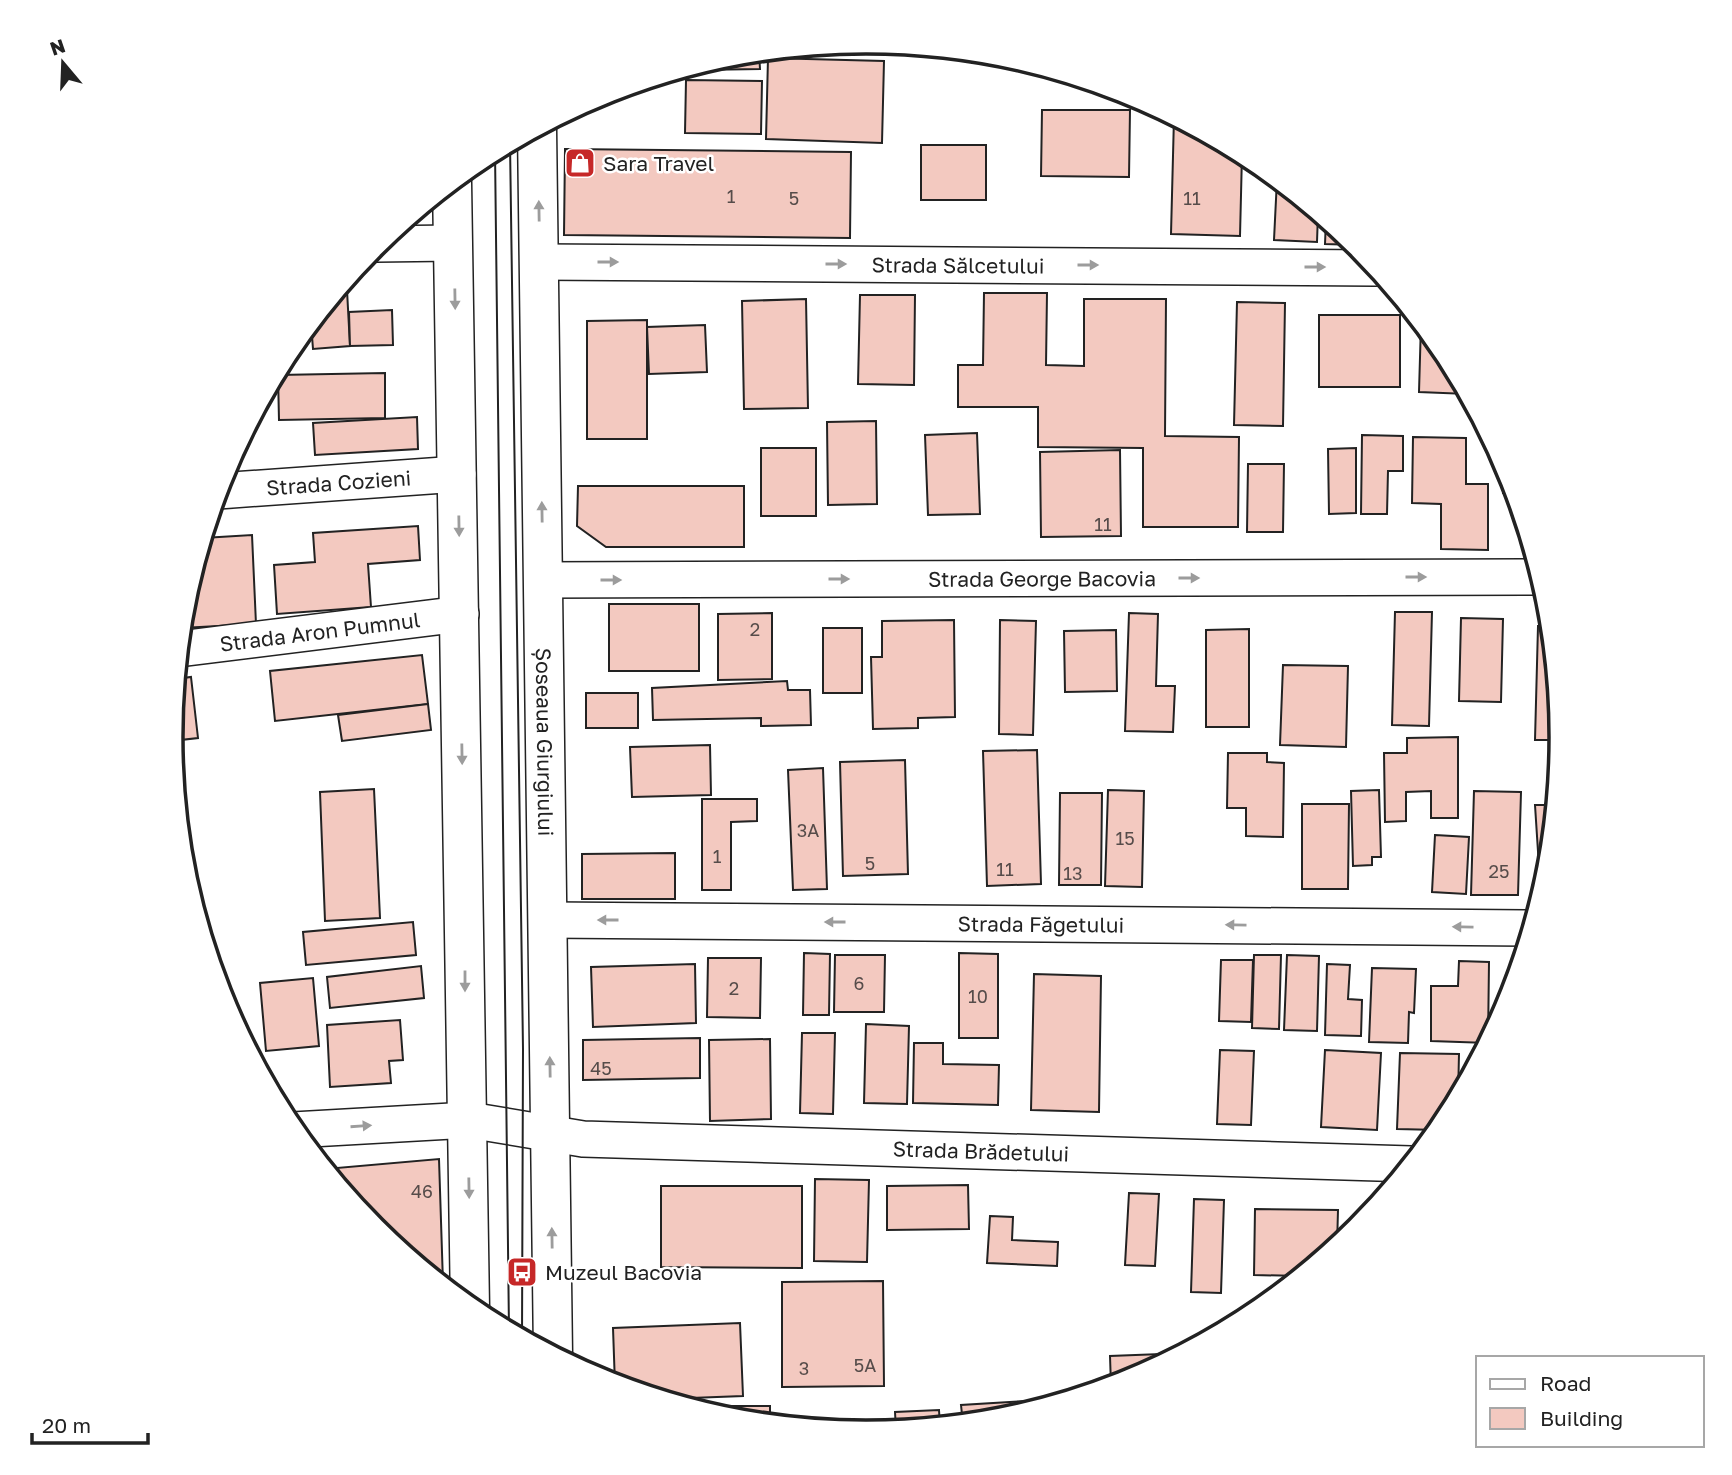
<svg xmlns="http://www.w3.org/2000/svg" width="1732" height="1475" viewBox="0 0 1732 1475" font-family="'Golos Text',sans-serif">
<rect width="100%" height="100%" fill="#fff"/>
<g fill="#f3c9c0" stroke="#222" stroke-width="2">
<polygon points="759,52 760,69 698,70 698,65 731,55"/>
<polygon points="768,58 884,61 882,143 766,139"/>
<polygon points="686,80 762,81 761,134 685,133"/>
<polygon points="1042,110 1130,110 1129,177 1041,176"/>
<polygon points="1174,117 1242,154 1240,236 1171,234"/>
<rect x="921" y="145" width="65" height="55"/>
<polygon points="565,149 851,152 850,238 564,235"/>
<polygon points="1277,179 1318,213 1317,242 1274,240"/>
<polygon points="1326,219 1356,245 1325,244"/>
<polygon points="338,290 347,290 350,346 313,349 311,323"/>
<polygon points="984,293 1047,293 1046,365 1084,366 1084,299 1166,299 1165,436 1239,437 1238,527 1143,527 1143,448 1038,447 1038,407 958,407 958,365 983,365"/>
<polygon points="860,295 915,295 914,385 858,384"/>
<polygon points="806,299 808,408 744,409 742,301"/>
<polygon points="1237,302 1285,303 1283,426 1234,425"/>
<polygon points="392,310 393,345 350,346 349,312"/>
<rect x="1319" y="315" width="81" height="72"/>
<polygon points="647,320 647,439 587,439 587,321"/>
<polygon points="1421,323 1445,351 1467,394 1419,392"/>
<polygon points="705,325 707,372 649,374 647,327"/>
<polygon points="385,373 385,418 279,420 278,375"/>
<polygon points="417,417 418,449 315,455 313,423"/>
<polygon points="876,421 877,504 828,505 827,422"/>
<polygon points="977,433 980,514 928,515 925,435"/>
<polygon points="1362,435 1403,436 1403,471 1388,471 1387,514 1361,514"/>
<polygon points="1413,437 1466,438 1466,484 1488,484 1488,550 1441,549 1441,504 1412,503"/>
<rect x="761" y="448" width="55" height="68"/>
<polygon points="1356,448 1356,513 1329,514 1328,449"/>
<polygon points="1120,450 1121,536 1041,537 1040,452"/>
<polygon points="1503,460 1509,472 1515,493 1503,493"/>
<polygon points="1248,464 1284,464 1283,532 1247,532"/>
<polygon points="578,486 744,486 744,547 606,547 577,526"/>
<polygon points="1522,517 1530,542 1522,542"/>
<polygon points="418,526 420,560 368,564 371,607 277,614 274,565 315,562 313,533"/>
<polygon points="252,535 256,624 181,628 184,601 203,538"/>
<rect x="609" y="604" width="90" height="67"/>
<polygon points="1395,612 1432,612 1429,726 1392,725"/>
<polygon points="772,613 772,679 718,680 718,614"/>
<polygon points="1129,613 1158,614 1156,686 1175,686 1173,732 1125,731"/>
<polygon points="1461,618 1503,619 1501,702 1459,701"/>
<polygon points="954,620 955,717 918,718 918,728 873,729 871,657 882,657 882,621"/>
<polygon points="1000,620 1036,621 1033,735 999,734"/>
<polygon points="1538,626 1551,627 1561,740 1535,740"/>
<rect x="823" y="628" width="39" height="65"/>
<polygon points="1249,629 1249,727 1206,727 1206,630"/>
<polygon points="1116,630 1117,691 1065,692 1064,631"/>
<polygon points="422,655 428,704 275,721 270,671"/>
<polygon points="1283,665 1348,666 1346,747 1280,745"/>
<polygon points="191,677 198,738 171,741 176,679"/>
<polygon points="787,681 788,690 810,690 811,725 761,726 761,718 653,720 652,688"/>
<rect x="586" y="693" width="52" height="35"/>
<polygon points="428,704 431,730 342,741 338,715"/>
<polygon points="1458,737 1458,818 1431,818 1431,791 1406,792 1406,821 1385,822 1384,753 1407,753 1407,738"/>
<polygon points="710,745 711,795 632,797 630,747"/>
<polygon points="1037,750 1041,884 987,886 983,751"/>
<polygon points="1228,753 1267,753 1267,762 1284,763 1283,837 1246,836 1246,808 1227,808"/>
<polygon points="905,760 908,874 843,876 840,762"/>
<polygon points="823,768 827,889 793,890 788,770"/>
<polygon points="374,789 380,918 325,921 320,792"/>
<polygon points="1108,790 1144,791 1142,887 1105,886"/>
<polygon points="1379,790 1381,857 1372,857 1372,865 1353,866 1351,791"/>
<polygon points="1474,791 1521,792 1518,895 1471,895"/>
<polygon points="1060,793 1102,793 1101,885 1059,885"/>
<polygon points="702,799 757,799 757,821 731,822 731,890 702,890"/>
<polygon points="1302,804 1349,804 1348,889 1302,889"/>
<polygon points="1535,805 1555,805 1548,874 1541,898"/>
<polygon points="1435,835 1469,837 1466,894 1432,892"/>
<polygon points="675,853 675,899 582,899 582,854"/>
<polygon points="413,922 416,955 306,965 303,932"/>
<polygon points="804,953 830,954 829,1015 803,1015"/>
<polygon points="959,953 998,954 998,1038 959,1038"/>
<polygon points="835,955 885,955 884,1012 834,1012"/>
<polygon points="1254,955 1281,955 1279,1029 1252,1028"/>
<polygon points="1287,955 1319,956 1317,1031 1284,1030"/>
<polygon points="708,958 761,958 760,1018 707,1017"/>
<polygon points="1221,960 1253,960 1251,1022 1219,1021"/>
<polygon points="1459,961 1489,962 1488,1043 1431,1041 1431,986 1458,986"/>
<polygon points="695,964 696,1023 593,1027 591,967"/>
<polygon points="1327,964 1350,965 1348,999 1362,1000 1361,1036 1325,1035"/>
<polygon points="421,966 424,998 330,1008 327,977"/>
<polygon points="1372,968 1416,969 1414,1013 1409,1012 1408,1043 1369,1042"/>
<polygon points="1034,974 1101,976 1099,1112 1031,1110"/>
<polygon points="313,978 319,1046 266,1051 260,983"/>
<polygon points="400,1020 403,1060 389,1061 391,1083 330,1087 327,1025"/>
<polygon points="866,1024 909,1026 907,1104 864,1103"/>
<polygon points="802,1033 835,1033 833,1114 800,1113"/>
<polygon points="700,1038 700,1078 583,1080 583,1040"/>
<polygon points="770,1039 771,1119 710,1121 709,1040"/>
<polygon points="914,1043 943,1043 943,1064 999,1065 998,1105 913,1103"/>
<polygon points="1220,1050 1254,1051 1251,1125 1217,1124"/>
<polygon points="1325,1050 1381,1053 1377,1130 1321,1127"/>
<polygon points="1400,1053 1459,1054 1458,1098 1439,1130 1397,1129"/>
<polygon points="439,1159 443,1283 439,1283 374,1229 370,1207 357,1208 325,1169"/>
<polygon points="815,1179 869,1180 867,1262 814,1261"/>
<polygon points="968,1185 969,1229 887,1230 887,1186"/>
<polygon points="661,1186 802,1186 802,1268 661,1267"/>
<polygon points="1129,1193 1159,1194 1155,1266 1125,1265"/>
<polygon points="1194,1199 1224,1200 1221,1293 1191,1292"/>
<polygon points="370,1207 372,1226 357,1208"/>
<polygon points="1255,1209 1338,1210 1337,1247 1301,1276 1254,1275"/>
<polygon points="990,1216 1013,1217 1012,1240 1058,1242 1057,1266 987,1263"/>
<polygon points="883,1281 884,1386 782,1387 782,1282"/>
<polygon points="740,1323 743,1396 664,1399 615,1385 613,1328"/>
<polygon points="1161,1354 1162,1364 1132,1380 1111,1386 1110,1356"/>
<polygon points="1026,1401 1027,1412 1001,1420 963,1424 961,1405"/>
<polygon points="684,1406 770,1406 770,1424 730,1420"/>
<polygon points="939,1410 940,1426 896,1430 895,1412"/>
</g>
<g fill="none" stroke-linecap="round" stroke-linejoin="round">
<g stroke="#222" stroke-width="38">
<g id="minor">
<polyline points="376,244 454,243"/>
<path id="s1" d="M 540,262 L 1376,268"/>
<path id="s2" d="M 218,491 L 458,474"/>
<path id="s3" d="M 543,580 L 1541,577"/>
<path id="s4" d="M 179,649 L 461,614"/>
<path id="s5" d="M 549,920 L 1532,928"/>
<path id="s6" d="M 293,1130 L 469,1120 L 583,1139 L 1411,1164"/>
</g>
</g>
<g stroke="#222" stroke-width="41">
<g id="primary">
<path id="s7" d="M 537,128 L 553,1355"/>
<polyline points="452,182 470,1308"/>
</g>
</g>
<use href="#minor" stroke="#fff" stroke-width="35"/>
<use href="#primary" stroke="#fff" stroke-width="38"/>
<g stroke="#222" stroke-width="2">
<polyline points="510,143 523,1049 522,1339"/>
<polyline points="495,151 509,1331"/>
</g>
</g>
<defs><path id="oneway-solid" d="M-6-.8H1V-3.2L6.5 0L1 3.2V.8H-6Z" transform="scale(1.75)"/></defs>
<g fill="#9c9c9c">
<use href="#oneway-solid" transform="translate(539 211) rotate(-91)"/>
<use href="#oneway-solid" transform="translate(608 262)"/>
<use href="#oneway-solid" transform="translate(836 264)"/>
<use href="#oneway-solid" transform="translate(1088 265)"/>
<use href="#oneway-solid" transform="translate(1315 267)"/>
<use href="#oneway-solid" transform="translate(455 299) rotate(89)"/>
<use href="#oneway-solid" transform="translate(542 512) rotate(-91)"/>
<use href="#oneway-solid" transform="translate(459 526) rotate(89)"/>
<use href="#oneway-solid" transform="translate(1416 577)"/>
<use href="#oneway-solid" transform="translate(1189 578)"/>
<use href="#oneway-solid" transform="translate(839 579)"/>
<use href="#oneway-solid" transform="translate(611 580)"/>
<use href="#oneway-solid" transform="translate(462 754) rotate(89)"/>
<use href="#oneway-solid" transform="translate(608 920) rotate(-180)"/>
<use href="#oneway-solid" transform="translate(835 922) rotate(-180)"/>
<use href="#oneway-solid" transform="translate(1236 925) rotate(-179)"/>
<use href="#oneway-solid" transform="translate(1463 927) rotate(-179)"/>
<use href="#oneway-solid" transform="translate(465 981) rotate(90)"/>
<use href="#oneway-solid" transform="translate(550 1067) rotate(-91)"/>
<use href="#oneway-solid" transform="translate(361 1126) rotate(-4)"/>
<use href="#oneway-solid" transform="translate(469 1188) rotate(89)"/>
<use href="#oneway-solid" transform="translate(552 1238) rotate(-91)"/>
</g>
<defs>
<g id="shop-square" transform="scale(1.575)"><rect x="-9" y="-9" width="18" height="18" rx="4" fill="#c62828" stroke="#fff"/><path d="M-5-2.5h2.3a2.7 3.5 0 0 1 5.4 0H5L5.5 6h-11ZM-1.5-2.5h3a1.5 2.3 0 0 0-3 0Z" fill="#fff"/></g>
<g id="bus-square" transform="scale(1.575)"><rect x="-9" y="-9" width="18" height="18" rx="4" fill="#c62828" stroke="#fff"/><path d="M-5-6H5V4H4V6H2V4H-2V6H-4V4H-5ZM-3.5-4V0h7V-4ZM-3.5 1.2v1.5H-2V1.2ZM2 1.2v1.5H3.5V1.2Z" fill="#fff"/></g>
</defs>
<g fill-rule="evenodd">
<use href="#shop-square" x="580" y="163"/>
<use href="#bus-square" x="522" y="1272"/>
</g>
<g text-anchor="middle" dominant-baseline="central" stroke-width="5" stroke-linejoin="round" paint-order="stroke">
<g font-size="18" fill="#564c4a">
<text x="731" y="196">1</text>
<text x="794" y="198">5</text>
<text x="1192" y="198">11</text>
<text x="1103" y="524">11</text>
<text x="755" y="629">2</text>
<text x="808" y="830">3A</text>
<text x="1125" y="838">15</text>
<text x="717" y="856">1</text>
<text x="870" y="863">5</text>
<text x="1005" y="869">11</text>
<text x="1499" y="871">25</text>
<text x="1073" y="873">13</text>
<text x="859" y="983">6</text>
<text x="734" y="988">2</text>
<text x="978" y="996">10</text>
<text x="601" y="1068">45</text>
<text x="422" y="1191">46</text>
<text x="865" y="1365">5A</text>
<text x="804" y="1368">3</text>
</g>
<g font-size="21" fill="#222" stroke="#fff" text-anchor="start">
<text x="603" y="163">Sara Travel</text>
<text x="545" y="1272">Muzeul Bacovia</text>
</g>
<g font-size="21" fill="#222" stroke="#fff">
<text stroke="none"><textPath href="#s1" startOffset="418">Strada Sălcetului</textPath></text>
<text stroke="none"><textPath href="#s2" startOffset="121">Strada Cozieni</textPath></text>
<text stroke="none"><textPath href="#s3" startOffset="499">Strada George Bacovia</textPath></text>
<text stroke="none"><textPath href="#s4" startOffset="142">Strada Aron Pumnul</textPath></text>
<text stroke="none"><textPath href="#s7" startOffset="614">Șoseaua Giurgiului</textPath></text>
<text stroke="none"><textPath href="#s5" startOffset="492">Strada Făgetului</textPath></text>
<text stroke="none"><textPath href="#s6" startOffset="690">Strada Brădetului</textPath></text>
</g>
</g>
<path d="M0 0H1732V1475H0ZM183 737a683 683 0 1 1 1366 0a683 683 0 1 1-1366 0Z" fill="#fff" fill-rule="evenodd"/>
<path fill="none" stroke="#222" stroke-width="3.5" d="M183 737a683 683 0 1 1 1366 0a683 683 0 1 1-1366 0Z"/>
<rect x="1476" y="1356" width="228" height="91" fill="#ffffff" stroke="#a7a7a7" stroke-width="2"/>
<rect x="1490" y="1379" width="35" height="10" fill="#ffffff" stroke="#a7a7a7" stroke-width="2"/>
<text x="1540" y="1391" font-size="21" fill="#222222">Road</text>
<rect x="1490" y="1408" width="35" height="21" fill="#f3c9c0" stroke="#a7a7a7" stroke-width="2"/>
<text x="1540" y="1426" font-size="21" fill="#222222">Building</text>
<g transform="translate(63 63) rotate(341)" stroke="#ffffff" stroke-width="5" paint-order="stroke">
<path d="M0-5L12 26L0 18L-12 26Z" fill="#222222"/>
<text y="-10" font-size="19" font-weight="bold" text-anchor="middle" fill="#222222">N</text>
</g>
<path d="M32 1433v10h116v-10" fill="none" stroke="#222222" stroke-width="3.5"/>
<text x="42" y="1433" font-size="21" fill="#222222" stroke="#ffffff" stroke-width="5" paint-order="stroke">20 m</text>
</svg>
